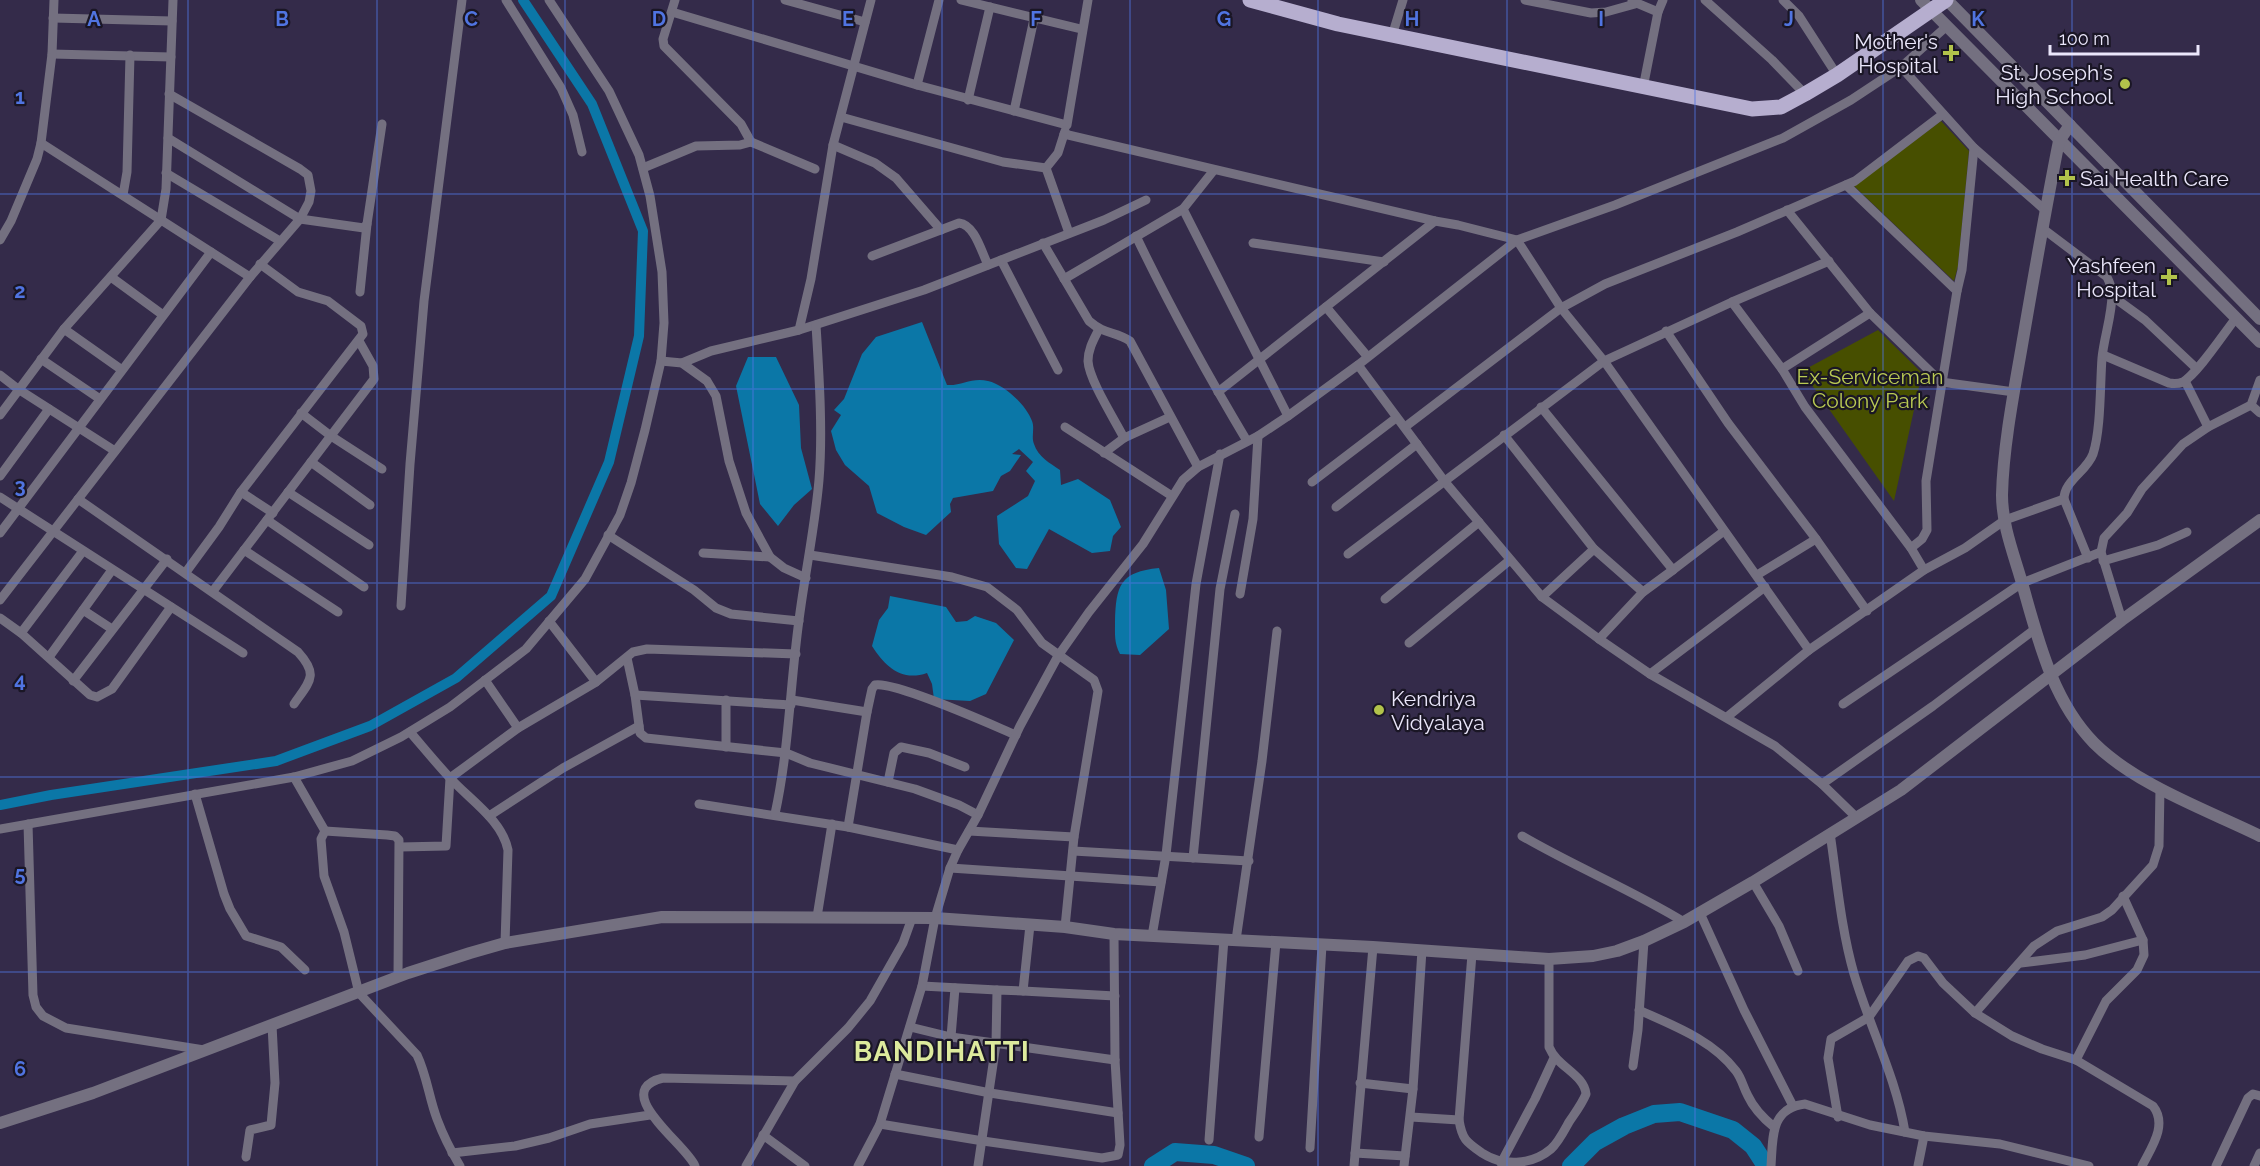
<svg xmlns="http://www.w3.org/2000/svg" width="2260" height="1166" viewBox="0 0 2260 1166" font-family="Raleway,sans-serif">
<rect width="100%" height="100%" fill="#342b4a"/>
<g fill="#474f00">
<polygon points="1941,121 1969,151 1958,266 1954,281 1854,186"/>
<polygon points="1878,330 1922,373 1894,501 1802,371"/>
</g>
<g fill="#0b77a7">
<path d="M 922,322 L 947,385 C 962,386 972,377 988,381 C 1005,385 1026,405 1032,421 C 1035,428 1031,437 1034,444 C 1038,457 1050,463 1060,470 L 1061,485 L 1078,479 L 1110,500 L 1121,527 L 1113,536 L 1110,551 L 1092,553 L 1049,529 L 1027,569 L 1016,568 L 999,544 L 997,516 L 1028,496 L 1035,481 L 1026,471 L 1033,462 L 1019,449 L 1012,454 L 1021,455 L 1010,471 L 1001,476 L 993,491 L 953,498 L 950,504 L 951,512 L 926,535 L 904,527 L 877,513 L 869,486 L 845,465 L 836,450 L 831,431 L 841,415 L 834,410 L 844,399 L 862,354 L 876,337 Z"/>
<polygon points="748,357 776,357 799,405 801,448 812,489 794,505 778,526 760,504 736,386"/>
<path d="M 1159,568 L 1166,590 L 1169,629 L 1140,655 L 1120,654 C 1114,643 1115,634 1115,622 C 1116,585 1120,572 1159,568 Z"/>
<path d="M 890,596 L 946,607 L 956,622 L 967,621 L 975,616 L 996,623 L 1014,640 L 986,694 L 970,701 L 934,699 L 932,684 L 927,673 C 901,682 885,666 872,646 L 879,620 L 888,608 Z"/>
</g>
<g fill="none" stroke-linecap="round" stroke-linejoin="round">
<polyline stroke="#0b77a7" stroke-width="10" points="0,805 51,795 276,761 370,726 456,678 551,596 609,462 639,336 643,231 592,104 523,0"/>
<g stroke="#0b77a7" stroke-width="18">
<polyline points="1153,1166 1175,1152 1214,1155 1246,1166"/>
<polyline points="1571,1166 1595,1142 1624,1126 1654,1114 1680,1112 1733,1130 1753,1146 1766,1166"/>
</g>
<g stroke="#747080" stroke-width="9">
<polyline points="506,0 561,88 573,115 582,152"/>
<polyline points="675,0 663,39 664,46 741,124 751,142"/>
<polyline points="785,0 865,22"/>
<polyline points="961,0 1081,29"/>
<polyline points="1525,0 1591,13 1606,12 1635,4"/>
<polyline points="1705,0 1772,60 1805,94"/>
<polyline points="1783,0 1799,16 1837,75"/>
<polyline points="1632,1 1658,12"/>
<polyline points="672,12 917,85 1067,125 1088,0"/>
<polyline points="53,18 172,21"/>
<polyline points="1392,36 1403,0"/>
<polyline points="52,54 171,57"/>
<polyline points="1901,67 1974,148 2045,210"/>
<polyline points="917,85 939,0"/>
<polyline points="1643,88 1658,12 1663,0"/>
<polyline points="968,100 990,7"/>
<polyline points="1014,111 1034,19"/>
<polyline points="841,117 1003,162 1046,168 1058,153 1065,131"/>
<polyline points="1064,134 1435,221 1458,225 1517,240 1561,308 1604,361 1809,650"/>
<polyline points="168,138 300,219 364,228 367,224"/>
<polyline points="41,143 250,277"/>
<polyline points="833,145 875,163 896,178 941,230"/>
<polyline points="643,168 696,146 740,145 751,142 815,169"/>
<polyline points="1046,168 1069,233"/>
<polyline points="166,173 280,241"/>
<polyline points="1846,185 1957,291 1926,481 1927,530 1922,539 1911,548"/>
<polyline points="123,195 127,172 130,55"/>
<polyline points="1183,209 1288,416"/>
<polyline points="1787,210 1870,313 1941,382 2014,392"/>
<path d="M 2042,228 L 2107,277 C 2110,283 2112,288 2112,294 C 2112,316 2104,337 2102,358 C 2100,385 2101,430 2093,454 C 2087,471 2064,481 2064,499 L 2088,558"/>
<path d="M 1136,236 C 1170,307 1207,374 1247,441"/>
<polyline points="0,240 11,221 37,159 41,143 52,54 54,0"/>
<path d="M 1043,243 L 1089,321 C 1105,335 1115,331 1130,341 L 1198,467"/>
<polyline points="1253,243 1384,262"/>
<path d="M 872,256 L 959,223 C 975,225 981,251 988,265"/>
<polyline points="1001,260 1058,370"/>
<polyline points="111,277 163,315"/>
<polyline points="1064,279 1183,209 1214,170"/>
<polyline points="1957,291 1962,270 1974,148"/>
<polyline points="360,292 367,224 382,124"/>
<polyline points="2112,296 2145,320 2196,368"/>
<polyline points="1732,302 1782,369 1805,407 1911,548 1924,570"/>
<polyline points="1326,307 1367,356"/>
<polyline points="64,329 122,370"/>
<path d="M 1099,329 C 1094,339 1088,349 1088,361 C 1089,380 1115,420 1124,438"/>
<polyline points="799,330 811,279 833,145 871,0"/>
<polyline points="1666,331 1728,423 1816,539 1867,611"/>
<path d="M 2103,355 L 2169,383 C 2174,384 2178,384 2183,382 C 2198,373 2224,333 2236,318"/>
<polyline points="41,359 100,399"/>
<polyline points="661,361 682,363 707,381 716,396 729,461 746,513 770,557 784,568 806,578"/>
<polyline points="682,363 711,351 799,330 924,290 1104,220 1146,200"/>
<polyline points="1358,365 1445,482 1542,597 1599,639 1650,674 1775,746 1822,784 1856,817"/>
<polyline points="1782,369 1870,313"/>
<polyline points="0,375 18,389 115,451"/>
<polyline points="2185,381 2208,427"/>
<polyline points="1218,392 1435,221"/>
<polyline points="2251,405 2260,413"/>
<polyline points="1541,407 1673,570 1724,531"/>
<polyline points="301,413 331,436 382,469"/>
<polyline points="0,415 64,329 161,220 166,189 173,0"/>
<polyline points="1065,427 1172,496"/>
<polyline points="1405,427 1561,308 1605,284 1737,232 1855,181 1943,114"/>
<polyline points="1504,435 1594,549 1643,592"/>
<polyline points="1104,453 1124,438 1170,417"/>
<polyline points="311,462 370,505"/>
<polyline points="0,476 49,409"/>
<polyline points="1312,482 1396,418"/>
<polyline points="241,492 273,513"/>
<polyline points="288,492 369,545"/>
<polyline points="0,497 243,653"/>
<path d="M 78,499 L 298,652 C 319,675 310,681 294,704"/>
<polyline points="1336,507 1417,444"/>
<polyline points="267,520 364,587"/>
<polyline points="0,533 211,252"/>
<polyline points="608,535 694,590 716,608 731,614 799,621"/>
<polyline points="244,550 338,612"/>
<polyline points="703,553 770,557"/>
<polyline points="1348,554 1604,361 1732,302 1829,261"/>
<polyline points="810,555 952,577 987,587 1017,610 1042,643 1094,680 1098,691 1074,837 1065,927"/>
<polyline points="2103,561 2158,545 2187,532"/>
<polyline points="186,572 219,527 241,492 363,334 361,326 328,301 298,292 260,264"/>
<polyline points="1757,575 1816,539"/>
<polyline points="213,591 374,379 373,366 359,341"/>
<polyline points="1240,594 1253,519 1258,436"/>
<polyline points="1542,597 1594,549"/>
<polyline points="1385,599 1479,522"/>
<polyline points="0,600 250,277 300,219 309,202 311,191 308,175 300,169 169,94"/>
<polyline points="401,606 410,464 424,301 462,0"/>
<polyline points="83,610 112,629"/>
<polyline points="0,618 21,633 90,695 97,697 112,689 171,607"/>
<polyline points="2122,620 2101,552 2104,538 2127,513 2142,489 2183,444 2208,427 2251,405 2260,380"/>
<polyline points="549,621 596,682"/>
<polyline points="21,633 83,551"/>
<polyline points="1599,639 1643,592 1673,570"/>
<polyline points="1409,643 1510,560"/>
<polyline points="49,657 112,570"/>
<polyline points="627,658 635,695 640,733 646,738 786,753 810,763 915,789 959,805 978,815"/>
<polyline points="1650,674 1765,587"/>
<polyline points="485,680 518,728"/>
<polyline points="73,681 167,559"/>
<polyline points="635,695 791,705"/>
<polyline points="726,700 726,747"/>
<polyline points="792,700 867,712"/>
<polyline points="1843,704 2022,583 2101,552"/>
<polyline points="1727,717 1809,650 1924,570 1965,548 2005,520 2064,499"/>
<path d="M 410,732 C 423,747 436,763 450,778 C 470,800 502,820 508,850 L 505,943"/>
<polyline points="294,777 325,831"/>
<polyline points="888,782 894,753 901,747 929,753 965,767"/>
<polyline points="1822,784 1933,706 2035,629"/>
<polyline points="195,794 224,894 230,909 246,936 281,947 305,970"/>
<polyline points="699,804 848,827 958,850"/>
<path d="M 775,814 C 789,750 790,685 799,620 C 805,573 815,527 819,480 C 823,431 819,374 816,325"/>
<polyline points="489,816 563,768 639,726"/>
<polyline points="28,824 33,995 36,1007 43,1016 66,1028 204,1050"/>
<path d="M 848,827 L 867,712 L 872,689 L 875,685 C 895,681 992,725 1016,735"/>
<polyline points="0,829 294,777 352,761 401,737 450,707 526,649 585,579 620,515 631,483 645,430 661,361 664,323 662,272 650,196 639,155 609,91 549,0"/>
<polyline points="969,831 1074,837"/>
<path d="M 1830,833 C 1837,880 1841,929 1854,974 C 1870,1028 1896,1077 1905,1132"/>
<path d="M 1522,836 C 1575,867 1632,890 1684,922"/>
<polyline points="400,847 446,846 450,778 518,728 596,682 633,652 647,649 796,654"/>
<polyline points="1073,851 1249,861"/>
<polyline points="1193,858 1220,589 1235,514"/>
<polyline points="950,868 1161,882"/>
<polyline points="1753,882 1779,926 1798,971"/>
<polyline points="1700,913 1744,1010 1793,1106"/>
<polyline points="817,917 832,824"/>
<polyline points="1152,936 1166,855 1196,584 1220,454"/>
<polyline points="1236,940 1262,761 1277,631"/>
<path d="M 1472,954 L 1459,1120 C 1462,1139 1466,1142 1482,1153 C 1502,1166 1531,1166 1551,1149 C 1558,1143 1564,1131 1569,1122 C 1575,1113 1582,1104 1586,1094 C 1584,1074 1557,1067 1549,1047 L 1549,959"/>
<polyline points="2021,963 2085,955 2143,940"/>
<path d="M 398,977 L 399,840 L 395,836 L 387,835 L 325,831 L 321,839 L 324,876 L 344,932 L 359,993 L 417,1055 C 427,1076 429,1098 437,1119 C 443,1135 451,1151 460,1166"/>
<polyline points="922,986 997,990"/>
<polyline points="1023,991 1115,996"/>
<path d="M 1639,1010 C 1672,1025 1713,1040 1736,1071 C 1742,1079 1743,1087 1748,1096 C 1754,1109 1763,1118 1774,1127"/>
<polyline points="1975,1013 2034,946 2057,931 2102,917 2112,910 2153,865 2159,846 2160,788"/>
<polyline points="910,1027 951,1037 1115,1060"/>
<polyline points="951,1037 955,988"/>
<polyline points="2076,1060 2106,1001 2137,970 2144,955 2143,940 2123,896"/>
<polyline points="1633,1066 1638,1030 1644,941"/>
<polyline points="895,1074 990,1093 1118,1113"/>
<polyline points="1360,1083 1413,1089"/>
<polyline points="1411,1117 1459,1120"/>
<path d="M 1838,1117 L 1828,1058 L 1831,1039 L 1869,1017 L 1908,961 L 1918,956 L 1924,958 L 1943,983 L 1975,1013 L 2012,1036 L 2042,1049 L 2076,1060 L 2153,1106 C 2168,1125 2151,1148 2142,1166"/>
<polyline points="880,1124 983,1141 1102,1158 1118,1155 1120,1145 1115,1060 1114,934"/>
<polyline points="763,1135 805,1166"/>
<polyline points="1259,1137 1276,942"/>
<polyline points="1209,1140 1224,939"/>
<polyline points="1310,1148 1322,945"/>
<polyline points="452,1153 515,1146 549,1138 590,1124 650,1115"/>
<polyline points="1355,1153 1405,1156"/>
<polyline points="246,1157 250,1130 271,1125 275,1083 272,1025"/>
<polyline points="1501,1163 1535,1099 1554,1058"/>
<path d="M 695,1166 C 687,1145 608,1091 663,1078 L 795,1081"/>
<polyline points="746,1166 795,1081 848,1028 870,1001 903,943 912,918"/>
<polyline points="858,1166 880,1124 922,986 935,918 950,868 958,850 978,815 1020,726 1058,656 1089,612 1143,544 1183,480 1198,467 1258,436 1288,416 1358,365 1517,240 1615,205 1783,138 1851,100 1901,67 1947,26"/>
<polyline points="978,1166 996,1044 997,990 1023,991 1030,925"/>
<polyline points="1354,1166 1373,947"/>
<polyline points="1404,1166 1413,1089 1422,950"/>
<path d="M 1771,1166 C 1773,1138 1770,1108 1805,1104 L 1870,1125 L 1924,1136 L 2000,1144 L 2089,1166"/>
<polyline points="1918,1166 1924,1136"/>
<polyline points="2216,1166 2248,1098 2253,1094 2260,1096"/>
<polyline points="2254,1166 2260,1153"/>
</g>
<g stroke="#747080" stroke-width="12">
<polyline points="1921,0 2260,342"/>
<polyline points="1947,0 2260,319"/>
<path d="M 2070,125 L 2059,141 C 2045,211 2033,281 2021,351 C 2013,396 2003,450 2002,495 C 2002,525 2014,555 2022,583 C 2038,639 2052,700 2094,743 C 2136,785 2207,810 2260,836"/>
<polyline points="0,1123 93,1093 408,973 470,953 505,943 662,917 935,918 1065,927 1114,934 1373,947 1549,959 1593,956 1617,951 1644,941 1684,922 1753,882 1901,790 2122,620 2260,520"/>
</g>
<polyline stroke="#b6aecf" stroke-width="15" points="1250,0 1338,24 1752,109 1781,107 1805,94 1837,75 1946,0"/>
</g>
<path fill="none" stroke="#5074e1" stroke-width="1.5" stroke-opacity="0.55" d="M 188,0 L 188,1166M 377,0 L 377,1166M 565,0 L 565,1166M 753,0 L 753,1166M 942,0 L 942,1166M 1130,0 L 1130,1166M 1318,0 L 1318,1166M 1507,0 L 1507,1166M 1695,0 L 1695,1166M 1883,0 L 1883,1166M 2072,0 L 2072,1166M 0,194 L 2260,194M 0,389 L 2260,389M 0,583 L 2260,583M 0,777 L 2260,777M 0,972 L 2260,972"/>
<g fill="#b2c34b" stroke="#1a1625" stroke-width="2">
<path d="M1948 44h6v6h6v6h-6v6h-6v-6h-6v-6h6z"/>
<circle cx="2125" cy="84" r="6"/>
<path d="M2064 169h6v6h6v6h-6v6h-6v-6h-6v-6h6z"/>
<path d="M2166 268h6v6h6v6h-6v6h-6v-6h-6v-6h6z"/>
<circle cx="1379" cy="710" r="6"/>
</g>
<g text-anchor="middle" dominant-baseline="central" stroke-width="4.5" stroke-linejoin="round" paint-order="stroke">
<g font-size="21" fill="#ebe7fb" stroke="#1a1625" text-anchor="end">
<text x="1938" y="41">Mother's<tspan x="1938" dy="24">Hospital</tspan></text>
<text x="2113" y="72">St. Joseph's<tspan x="2113" dy="24">High School</tspan></text>
<text x="2080" y="178" text-anchor="start">Sai Health Care</text>
<text x="2156" y="265">Yashfeen<tspan x="2156" dy="24">Hospital</tspan></text>
<text x="1391" y="698" text-anchor="start">Kendriya<tspan x="1391" dy="24">Vidyalaya</tspan></text>
</g>
<g font-size="21" fill="#baca54" stroke="#1a1625">
<text x="1870" y="376">Ex-Serviceman<tspan x="1870" dy="24">Colony Park</tspan></text>
</g>
<g font-size="27" font-weight="bold" letter-spacing="1.5" fill="#ddea9d" stroke="#1a1625">
<text x="942" y="1051">BANDIHATTI</text>
</g>
</g>
<g font-size="20" text-anchor="middle" font-weight="bold" fill="#5074e1" stroke="#1a1625" stroke-width="4.5" stroke-linejoin="round" paint-order="stroke">
<text x="94" y="26">A</text>
<text x="282" y="26">B</text>
<text x="471" y="26">C</text>
<text x="659" y="26">D</text>
<text x="848" y="26">E</text>
<text x="1036" y="26">F</text>
<text x="1224" y="26">G</text>
<text x="1412" y="26">H</text>
<text x="1601" y="26">I</text>
<text x="1789" y="26">J</text>
<text x="1978" y="26">K</text>
<text x="20" y="104">1</text>
<text x="20" y="298">2</text>
<text x="20" y="493">3</text>
<text x="20" y="687">4</text>
<text x="20" y="881">5</text>
<text x="20" y="1076">6</text>
</g>
<path d="M2050 45v9h148v-9" fill="none" stroke="#ebe7fb" stroke-width="3"/>
<text x="2059" y="45" font-size="18" fill="#ebe7fb" stroke="#1a1625" stroke-width="4.5" paint-order="stroke">100 m</text>
</svg>
